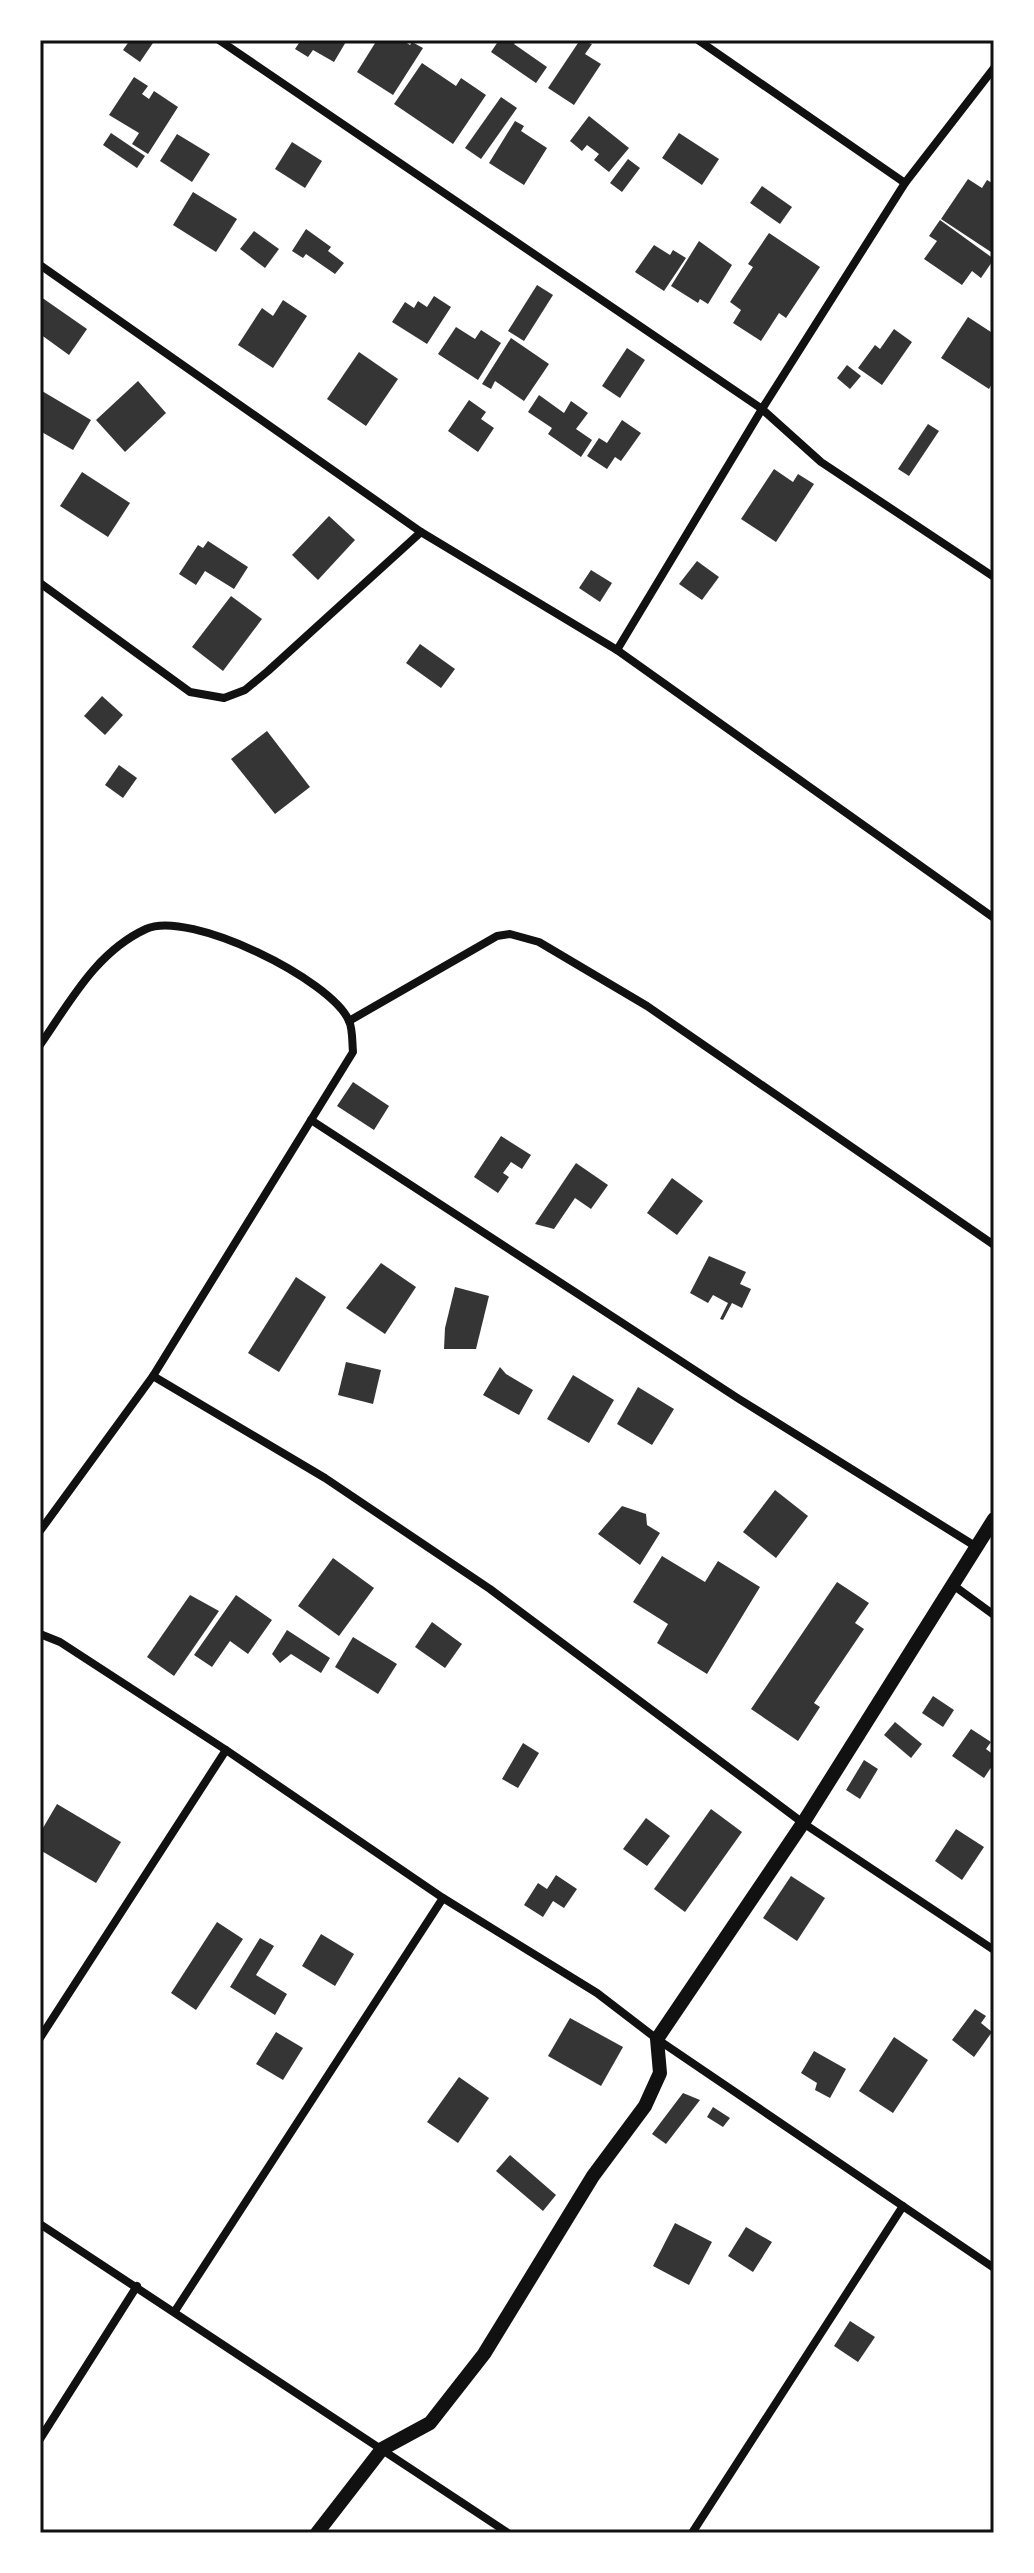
<svg xmlns="http://www.w3.org/2000/svg" width="1034" height="2573" viewBox="0 0 1034 2573" font-family="Lora,serif">
<rect width="100%" height="100%" fill="#fff"/>
<g fill="#353535">
<polygon points="130,40 155,40 140,62 123,50"/>
<polygon points="301,40 347,40 334,62 313,50 308,57 295,49"/>
<polygon points="377,40 402,40 410,45 412,42 423,48 393,95 357,72"/>
<polygon points="499,40 517,40 514,44 547,67 536,83 491,52"/>
<polygon points="580,40 592,44 585,54 601,64 574,105 548,88"/>
<polygon points="422,63 456,86 461,78 486,95 453,144 394,104"/>
<polygon points="134,77 148,86 142,94 149,99 154,91 178,107 148,154 132,144 139,133 109,115"/>
<polygon points="501,97 517,108 481,159 465,148"/>
<polygon points="589,116 629,148 609,172 594,160 599,154 587,145 582,151 570,141"/>
<polygon points="515,121 524,126 521,131 547,148 524,185 489,163"/>
<polygon points="111,133 145,156 137,168 103,145"/>
<polygon points="679,133 719,159 702,185 662,158"/>
<polygon points="177,134 210,154 192,182 160,161"/>
<polygon points="292,142 322,161 305,188 275,169"/>
<polygon points="628,159 640,168 622,192 610,183"/>
<polygon points="968,179 982,188 987,180 994,184 994,254 941,219"/>
<polygon points="762,186 792,207 780,224 750,203"/>
<polygon points="193,192 237,219 216,252 173,225"/>
<polygon points="940,220 994,259 981,278 972,271 962,285 924,259 937,241 929,236"/>
<polygon points="306,229 331,247 328,251 344,263 335,274 306,254 303,258 292,251"/>
<polygon points="254,231 279,249 265,268 240,249"/>
<polygon points="769,233 820,267 786,318 779,313 761,341 733,323 741,310 730,302 753,267 748,264"/>
<polygon points="699,241 732,265 708,304 700,299 698,303 671,286"/>
<polygon points="654,245 670,255 673,250 686,258 664,291 635,272"/>
<polygon points="537,285 553,295 524,341 508,331"/>
<polygon points="434,296 451,307 427,344 392,322 405,302 414,308 418,301 427,307"/>
<polygon points="41,297 87,329 69,355 40,334"/>
<polygon points="283,300 307,316 273,368 238,345 262,308 273,316"/>
<polygon points="968,317 994,334 994,380 989,389 941,358"/>
<polygon points="456,327 475,339 481,330 501,343 478,380 438,354"/>
<polygon points="894,329 912,342 882,385 858,368 875,345 880,349"/>
<polygon points="511,338 549,364 524,401 495,381 491,389 482,384"/>
<polygon points="627,348 645,360 620,398 602,386"/>
<polygon points="359,352 398,379 366,426 327,399"/>
<polygon points="847,365 861,376 850,389 837,378"/>
<polygon points="138,381 166,413 125,452 96,420"/>
<polygon points="42,391 91,420 73,450 40,431"/>
<polygon points="539,395 564,413 571,401 588,413 576,429 592,440 581,457 548,434 552,428 528,412"/>
<polygon points="469,400 486,412 481,419 494,428 478,452 448,431"/>
<polygon points="622,420 641,433 621,461 615,457 607,469 587,456 599,438 607,443"/>
<polygon points="928,424 939,431 909,476 898,469"/>
<polygon points="774,469 793,482 798,474 814,484 776,542 741,519"/>
<polygon points="82,472 130,503 108,537 60,506"/>
<polygon points="329,516 355,540 318,580 292,555"/>
<polygon points="208,541 248,567 234,589 205,571 196,585 179,574 198,545 203,548"/>
<polygon points="697,561 719,577 702,600 679,584"/>
<polygon points="591,570 612,583 600,602 579,588"/>
<polygon points="231,596 262,619 223,671 192,647"/>
<polygon points="420,644 455,669 441,688 406,663"/>
<polygon points="102,696 123,715 105,735 84,716"/>
<polygon points="267,731 310,787 275,814 231,759"/>
<polygon points="119,765 137,778 123,798 105,785"/>
<polygon points="353,1082 389,1106 374,1130 337,1106"/>
<polygon points="501,1136 531,1155 522,1169 511,1162 503,1173 509,1177 498,1193 474,1177"/>
<polygon points="576,1163 608,1185 591,1209 575,1198 554,1229 535,1224"/>
<polygon points="672,1178 703,1201 677,1235 647,1213"/>
<polygon points="709,1256 746,1272 740,1284 751,1289 742,1308 732,1303 723,1320 720,1319 728,1303 713,1295 708,1303 690,1293"/>
<polygon points="381,1263 416,1287 385,1334 346,1308"/>
<polygon points="296,1277 326,1297 279,1372 248,1353"/>
<polygon points="455,1287 489,1296 476,1349 444,1349 445,1328"/>
<polygon points="346,1362 381,1370 373,1404 338,1395"/>
<polygon points="500,1367 506,1374 533,1390 519,1415 483,1395"/>
<polygon points="573,1375 614,1400 589,1443 547,1419"/>
<polygon points="638,1387 674,1409 652,1445 617,1424"/>
<polygon points="775,1490 808,1516 776,1558 743,1532"/>
<polygon points="622,1506 646,1514 647,1525 660,1533 640,1565 598,1534"/>
<polygon points="662,1556 705,1582 718,1561 760,1587 707,1674 657,1643 668,1624 633,1602"/>
<polygon points="333,1558 374,1588 339,1636 298,1606"/>
<polygon points="837,1582 869,1603 855,1623 864,1629 814,1703 820,1707 798,1741 751,1709"/>
<polygon points="190,1595 219,1611 174,1676 147,1657"/>
<polygon points="236,1595 272,1620 248,1654 230,1641 212,1667 194,1655"/>
<polygon points="432,1622 462,1644 445,1668 415,1647"/>
<polygon points="287,1630 330,1658 321,1673 291,1654 280,1663 272,1654"/>
<polygon points="353,1637 397,1664 378,1694 335,1667"/>
<polygon points="933,1696 954,1710 943,1727 922,1713"/>
<polygon points="895,1722 922,1744 911,1758 884,1735"/>
<polygon points="971,1729 991,1742 986,1749 994,1755 994,1763 984,1778 952,1756"/>
<polygon points="523,1743 539,1753 518,1788 502,1779"/>
<polygon points="864,1760 878,1769 860,1799 846,1790"/>
<polygon points="57,1804 121,1842 96,1883 40,1850 40,1833"/>
<polygon points="711,1809 742,1832 685,1912 654,1889"/>
<polygon points="646,1818 670,1836 647,1866 623,1849"/>
<polygon points="956,1829 984,1847 962,1880 935,1861"/>
<polygon points="556,1875 577,1889 564,1908 553,1901 543,1917 524,1905 538,1883 547,1889"/>
<polygon points="791,1876 825,1898 797,1941 763,1918"/>
<polygon points="217,1922 243,1939 196,2010 171,1993"/>
<polygon points="321,1934 354,1954 335,1986 302,1966"/>
<polygon points="260,1938 274,1946 256,1975 287,1994 275,2015 230,1987"/>
<polygon points="975,2009 986,2016 981,2023 992,2032 974,2057 952,2040"/>
<polygon points="570,2018 623,2047 601,2086 548,2056"/>
<polygon points="276,2032 303,2048 283,2080 256,2064"/>
<polygon points="894,2037 928,2060 893,2113 859,2091"/>
<polygon points="814,2051 846,2069 830,2098 815,2090 817,2083 801,2073"/>
<polygon points="459,2077 489,2098 458,2143 427,2122"/>
<polygon points="683,2093 700,2100 666,2144 652,2134"/>
<polygon points="713,2107 730,2118 723,2127 707,2117"/>
<polygon points="510,2155 556,2195 543,2211 496,2171"/>
<polygon points="675,2223 712,2242 689,2285 653,2266"/>
<polygon points="746,2227 772,2242 753,2272 728,2256"/>
<polygon points="850,2321 875,2337 858,2362 834,2346"/>
</g>
<g fill="none" stroke-linecap="round" stroke-linejoin="round">
<g stroke="#111" stroke-width="8">
<polyline points="219,40 762,409 821,462 994,577"/>
<polyline points="698,40 905,183"/>
<polyline points="40,265 421,532 617,650 994,918"/>
<polyline points="40,583 190,692 224,698 245,690 268,671 421,532"/>
<polyline points="617,650 762,409 905,183 994,68"/>
<polyline points="349,1021 497,936 510,934 539,942 647,1006 994,1245"/>
<path d="M 40,1045 C 70,1002 96,952 146,929 C 189,909 332,980 349,1021 C 353,1029 352,1043 353,1052 L 153,1376 L 40,1531"/>
<polyline points="311,1120 739,1399 975,1546"/>
<polyline points="153,1376 325,1478 490,1589 803,1823 994,1950"/>
<polyline points="953,1585 994,1615"/>
<polyline points="40,1634 60,1642 226,1750 443,1898 597,1993 657,2039 994,2268"/>
<polyline points="40,2038 226,1750"/>
<polyline points="40,2224 508,2533"/>
<polyline points="175,2311 443,1898"/>
<polyline points="40,2439 137,2286"/>
<polyline points="692,2533 903,2206"/>
</g>
<polyline stroke="#111" stroke-width="14" points="317,2533 382,2449 430,2423 484,2354 593,2176 645,2106 660,2073 657,2039 803,1823 994,1519"/>
</g>
<rect width="1034" height="2573" fill="none" stroke="#ffffff" stroke-width="84"/>
<rect x="42" y="42" width="950" height="2489" fill="none" stroke="#111" stroke-width="3"/>
</svg>
